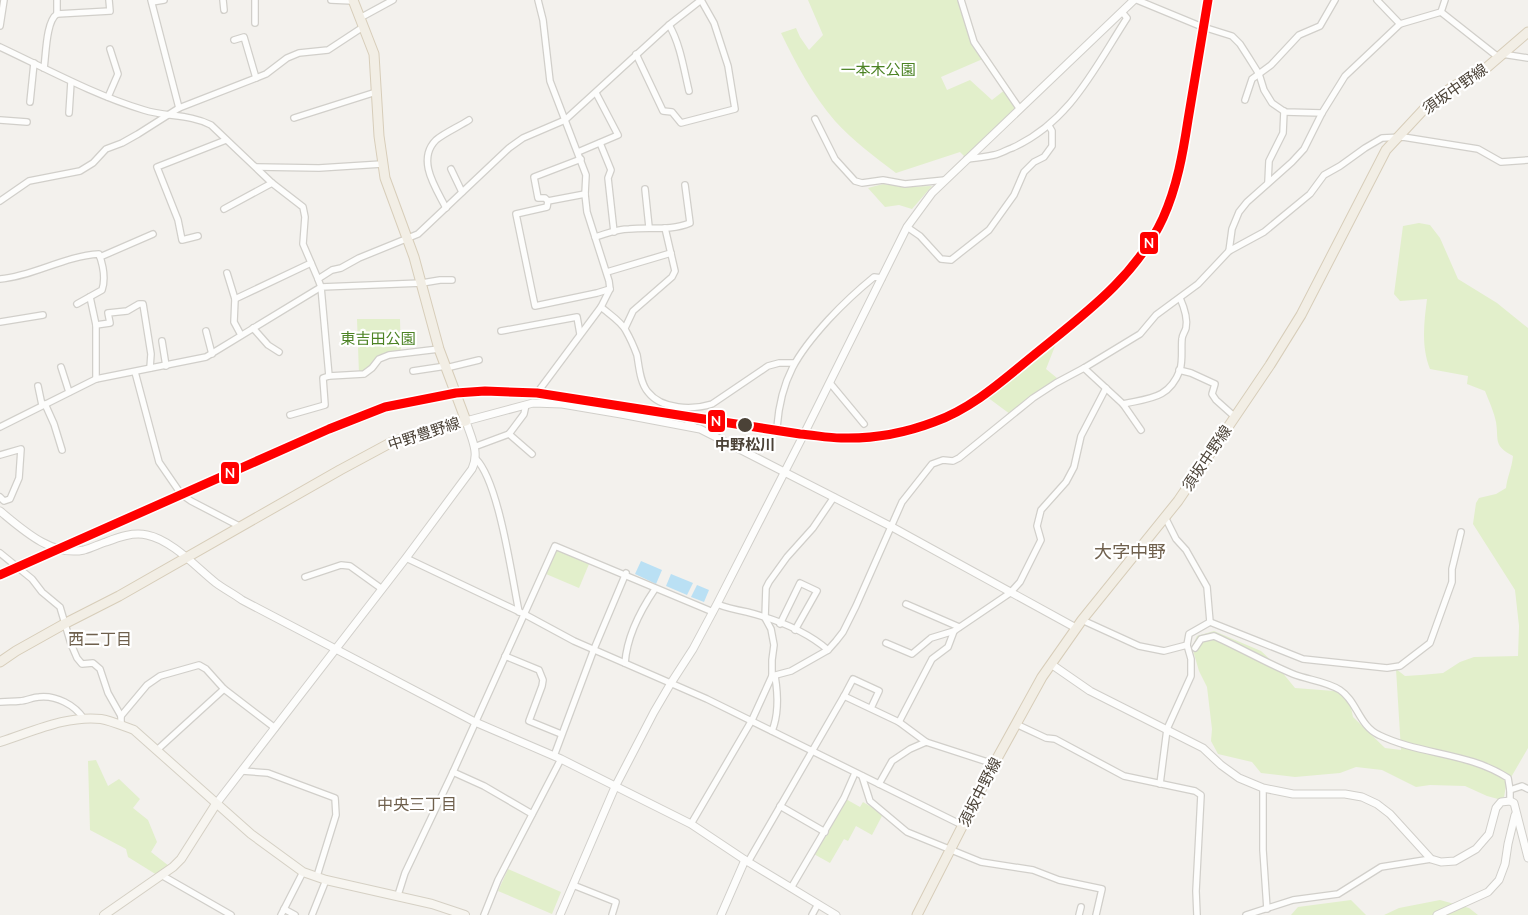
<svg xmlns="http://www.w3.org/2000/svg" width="1528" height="915" viewBox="0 0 1528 915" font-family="'Nunito Sans','Noto Sans JP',sans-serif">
<rect width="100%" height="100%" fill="#f3f1ed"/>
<g fill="#e2efcb">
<path d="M 808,0 L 961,0 L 970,32 L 985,58 L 941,77 L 947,90 L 970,80 L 992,100 L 1006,89 L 1019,108 L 967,159 L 960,152 L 896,173 C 875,157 853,141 835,121 C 812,94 796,64 781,33 L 796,28 L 800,37 L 809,50 L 823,35 Z"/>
<polygon points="883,184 905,187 932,186 912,209 899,205 885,207 868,188"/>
<path d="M 1419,223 L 1430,225 L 1440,238 L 1458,279 L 1497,303 L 1528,328 L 1528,748 L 1506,786 L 1504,797 L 1498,799 L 1487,796 L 1465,786 L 1430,785 L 1416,787 L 1382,770 L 1356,767 L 1340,773 L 1295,777 L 1261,773 L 1252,762 L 1218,754 L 1211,741 L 1212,729 L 1207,687 L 1199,671 L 1192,647 L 1197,636 L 1214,631 L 1261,651 L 1277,666 L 1295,688 L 1334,691 L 1349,698 L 1353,717 L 1385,748 L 1401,750 L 1396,669 L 1405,676 L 1421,675 L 1443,673 L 1460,662 L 1474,657 L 1518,656 L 1519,626 L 1515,590 L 1473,524 L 1476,503 L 1479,498 L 1496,494 L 1506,488 C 1507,477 1512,468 1513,456 C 1493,445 1499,441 1496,422 C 1494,412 1489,401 1485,391 L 1467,384 L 1468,376 L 1430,369 C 1421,346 1424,323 1427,299 L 1400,301 L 1394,294 L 1403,226 Z"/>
<polygon points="357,319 400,319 401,354 379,359 372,368 359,374"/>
<polygon points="1056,341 1057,341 1046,369 1057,378 1010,414 987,397"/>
<polygon points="556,550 589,564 579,588 546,574"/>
<polygon points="96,760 108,786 119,779 140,799 133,808 148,820 157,842 151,852 169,866 157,875 128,857 126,849 90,830 88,761"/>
<polygon points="844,798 860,807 863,802 883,814 872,835 856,826 848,841 844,839 830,863 812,853"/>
<polygon points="508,869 561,892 552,914 498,891"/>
<polygon points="1351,900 1366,915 1291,915 1298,907"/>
<polygon points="1440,900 1469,908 1478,915 1384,915 1399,908"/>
</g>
<g fill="#bae0f4">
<polygon points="641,561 662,570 656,584 635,574"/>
<polygon points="671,574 693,583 687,595 666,586"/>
<polygon points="697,585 709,590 704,602 691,597"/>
</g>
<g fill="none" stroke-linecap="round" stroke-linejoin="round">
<g stroke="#d1cfca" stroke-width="8">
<g id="minor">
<polyline points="57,0 57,14"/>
<polyline points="151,0 179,108"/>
<polyline points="223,0 224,10"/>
<polyline points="255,0 255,23"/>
<polyline points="331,0 353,1"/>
<polyline points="538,0 543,20 550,81 586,175 585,194 587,212 609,281 610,289 601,307 540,389"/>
<polyline points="961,0 974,42 1019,108"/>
<polyline points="1137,0 1200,26 1232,36 1240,44 1249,58 1259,74 1264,90 1272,103 1285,112 1322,113"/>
<polyline points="1377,0 1400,24"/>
<polyline points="152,2 164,0"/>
<polyline points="1441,12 1498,57"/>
<polyline points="360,18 393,0"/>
<path d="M 669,25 C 680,43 684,70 689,91"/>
<polyline points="0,26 4,0"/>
<polyline points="234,40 244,37 256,78"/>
<path d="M 0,47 C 47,69 94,95 144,110 C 166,117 190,114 211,125 L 272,183 L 303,207 L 305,217 L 303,244 L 318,279"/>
<polyline points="636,54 663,111 672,112 681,123 735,109 728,66 714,23 701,0"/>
<polyline points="1502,54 1528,58"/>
<path d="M 44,68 C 46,55 46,21 57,14 L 110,11 L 109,0"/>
<polyline points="108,97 118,74 110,49"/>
<polyline points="1245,100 1252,79 1271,65 1299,35 1320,26 1335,0"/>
<polyline points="30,102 34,63"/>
<polyline points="69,113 71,82"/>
<polyline points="294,118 376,92"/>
<polyline points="815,119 835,159 855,181 862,183 883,180 905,184 945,180"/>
<polyline points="0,120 27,122"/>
<polyline points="600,143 611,170 608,178 614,232"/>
<polyline points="578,152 618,135 596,93"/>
<path d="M 967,159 C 976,158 985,157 994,155 C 1000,154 1006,150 1012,148 C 1070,122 1094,69 1127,18 L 1122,12"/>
<polyline points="257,167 319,168 382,164"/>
<polyline points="451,169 462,192"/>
<polyline points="1268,182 1269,161 1283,133 1284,111"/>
<polyline points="645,189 649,227"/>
<polyline points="585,194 548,201 547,207 516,214 535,306 597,293 610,289"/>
<polyline points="0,201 29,181 80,171 93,163 106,149 122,143 138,134 179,108 256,78 266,74 287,58 299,53 328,50 363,27"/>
<polyline points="548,201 545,198 538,198 534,177 581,159"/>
<path d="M 446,208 C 436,188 416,160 436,140 C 444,133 460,126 469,120"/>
<polyline points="224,209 272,183"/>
<polyline points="907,227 920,236 941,259 951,260 989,230 1014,195 1024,172 1034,162 1044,157 1052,146 1052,131 1049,126"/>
<polyline points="198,236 182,240 178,220 157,167 226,140"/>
<path d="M 595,237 C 606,234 617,229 629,229 C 649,227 671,231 690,223 L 685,185"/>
<polyline points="1229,251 1232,229 1239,212 1247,202 1292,162 1304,149 1322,113 1345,76 1400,24 1441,12 1445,0"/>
<polyline points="100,257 153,234"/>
<polyline points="607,272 671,253"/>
<polyline points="227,273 235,299"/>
<path d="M 0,279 C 34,276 64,256 99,254 C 103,265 106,278 102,290 L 77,304"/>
<polyline points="90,297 96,325 96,379"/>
<path d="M 601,307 C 609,314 622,322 626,331 C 630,338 634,347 637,355 C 639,366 640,383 648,392 C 662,410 693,410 712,404 L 768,366 L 779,363 L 794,363"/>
<polyline points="0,322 43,315"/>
<polyline points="96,325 110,323 108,313 127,311 139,304 143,304 151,354 150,368"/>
<polyline points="253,328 268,345 279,352"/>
<polyline points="625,328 633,311 672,277 675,271 665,228"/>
<polyline points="206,331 212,354"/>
<polyline points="501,331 577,317 580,334"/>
<polyline points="241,335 234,322 235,299 311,263"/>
<polyline points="162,341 166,366"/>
<polyline points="61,367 69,392"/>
<polyline points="446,368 479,360"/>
<polyline points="1084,368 1123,404 1141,430"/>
<polyline points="1179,370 1191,373 1215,384 1212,394 1216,400 1235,417"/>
<polyline points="413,371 446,366"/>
<polyline points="135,372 159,462 181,494 191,501 241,527"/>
<polyline points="329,376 364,374 372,368 379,359 389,355 439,349"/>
<polyline points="830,383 864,424"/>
<polyline points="38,386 42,405"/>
<polyline points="45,404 54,424 62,450"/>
<path d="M 1123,404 C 1150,398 1169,399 1180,370 C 1183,360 1181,349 1182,339 C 1182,335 1185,332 1186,328 C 1188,318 1184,307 1180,298"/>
<polyline points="526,405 524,414 509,434 532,454"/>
<polyline points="682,408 684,418 696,428"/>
<polyline points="290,415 325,405 323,378 329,376 321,287 422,283 440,280 452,280"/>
<polyline points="0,427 96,379 206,357 321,287 318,279 332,270 341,268 359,258 418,234 509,148 523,138 565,120 669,25 701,0"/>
<path d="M 777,427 C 781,378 797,354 829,319 C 843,304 858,290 874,277 L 882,278"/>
<polyline points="474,447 509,434"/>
<polyline points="0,455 21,449 19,478 10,499 4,501 0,497"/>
<path d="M 476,459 C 499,482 512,578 519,612"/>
<polyline points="0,553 32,579 42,592 60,607 71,644 77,658 82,664 93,663 100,669 108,693 121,716 121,725"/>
<polyline points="406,558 524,614 574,641 707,699 962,825"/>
<polyline points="305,577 341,565 350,566 382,589"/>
<path d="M 717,604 C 727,608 737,610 747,612 C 775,619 806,631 828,650"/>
<polyline points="906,604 959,627"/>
<polyline points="1082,620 1139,646 1164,651 1187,645"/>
<polyline points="1210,622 1303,659 1387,668 1400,666 1430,643 1452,582 1452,569 1461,532"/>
<polyline points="780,624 800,583 817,591 795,630"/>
<polyline points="886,643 912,654 931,638 954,631 1010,593 1020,582 1041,540 1037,526 1041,510 1066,482 1074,467 1081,436 1106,388"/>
<path d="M 1195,648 L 1201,639 L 1214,636 C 1241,648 1266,663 1293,674 C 1308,680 1326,681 1340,690 C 1357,701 1359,726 1379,735 C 1420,755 1468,752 1508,778 L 1510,790"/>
<polyline points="505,656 539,670 543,680 542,686 529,721 561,734"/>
<path d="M 625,663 C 627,636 640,611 655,589"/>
<polyline points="772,676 772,660 774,645 771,629 765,618 766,588 769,582 787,557 813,528 834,497"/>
<polyline points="844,696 853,679 879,691 871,708"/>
<path d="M 0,702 C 7,701 13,702 20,701 C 26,701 33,697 39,697 C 56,695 75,705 84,719"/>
<polyline points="121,716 147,685 160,676 199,665 206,669 224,689 275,728"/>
<polyline points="899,722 932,659 948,647 954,631"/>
<polyline points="1016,724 1046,738 1055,739 1124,776 1195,791 1201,795 1196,891 1197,915"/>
<path d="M 772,731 C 779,714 778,694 775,676"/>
<polyline points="157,750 224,689"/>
<polyline points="554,756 594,649 626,573"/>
<polyline points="242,771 268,773 335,798 336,815 317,876"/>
<polyline points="453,772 484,786 532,814"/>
<polyline points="862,776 870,801 907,832 981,862 1033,870 1059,880 1102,889 1096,915"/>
<polyline points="879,784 892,761 910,749 926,742 994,764"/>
<polyline points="1160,784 1167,729 1191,676 1191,659 1187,645 1189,634 1210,622 1207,587 1186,550 1176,539 1165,517"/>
<polyline points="1263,788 1263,850 1267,909"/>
<polyline points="1510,801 1510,790 1522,786 1528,789"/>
<polyline points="780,806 825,832"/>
<polyline points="691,824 752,720 772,676 791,671 828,650 836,641 843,632 856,606 902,502 932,464 943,460 953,461 959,458 1033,398 1056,383 1084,368 1140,334 1156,315 1198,284 1229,251 1264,232 1310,194 1324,175 1340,166 1365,148 1382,138 1403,137 1478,149 1501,162 1528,160"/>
<polyline points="748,862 844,696 899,722 926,742"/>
<polyline points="163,876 231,915"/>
<polyline points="573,885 616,902 612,915"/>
<polyline points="791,888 844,798 855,773"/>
<polyline points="398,895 405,873 453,772 555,546 713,612"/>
<polyline points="284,909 295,915"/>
<polyline points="281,915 303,872"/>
<polyline points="312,915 326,880"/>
<polyline points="484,915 498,880 561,759"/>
<polyline points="812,915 818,904"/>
<polyline points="1079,915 1081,907"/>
<polyline points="1246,915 1293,900 1338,894 1381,867 1431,859"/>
</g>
</g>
<g stroke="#d1cfca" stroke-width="9">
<g id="tertiary">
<path d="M 0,511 C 23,530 52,557 84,550 C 92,548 99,544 106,542 C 119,537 133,532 147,535 C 172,540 197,568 216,583 C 224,589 234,594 242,600 L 475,722 L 561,759 L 691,824 L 745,860 L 836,915"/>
<polyline points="1051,664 1090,691 1203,748 1221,765 1239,778 1263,788 1293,794 1345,794 1362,797 1377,804 1390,814 1431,859 1441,862 1455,861 1476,849 1489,834 1496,808 1501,802 1510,801 1514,803 1528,858"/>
<path d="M 216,804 L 406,558 L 472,469 C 480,452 471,438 466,421 L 533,403 L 562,404 L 621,414 L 700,429 L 892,527 L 1076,628"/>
<polyline points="560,915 615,787 654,712 671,683 693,649 717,604 804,434 907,227 932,193 1134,0"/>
<polyline points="721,915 745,860"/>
<polyline points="1437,915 1488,892 1499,880 1505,864 1508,844 1515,815"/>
</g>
</g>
<g stroke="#d5d0c4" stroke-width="10">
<g id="secondary">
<path d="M 0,742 C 32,732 67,715 101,719 C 112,721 123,726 134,730 L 251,834 L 303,872 L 326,880 L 432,904 L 465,915"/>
<polyline points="104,915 173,867 181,859 216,804"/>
</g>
</g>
<g stroke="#d7cdb9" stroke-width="11">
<g id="primary">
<polyline points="0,662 16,651 66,623 119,596 340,470 392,442 466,421 439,349 414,257 385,178 379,136 374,54 353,0"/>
<polyline points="917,915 994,764 1042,677 1082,620 1178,501 1270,365 1301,315 1386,150 1426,107 1452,87 1485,69 1528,32"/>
</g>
</g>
<use href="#minor" stroke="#fdfdfc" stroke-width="5.5"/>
<use href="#tertiary" stroke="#fdfdfc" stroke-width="7"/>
<use href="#secondary" stroke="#f7f5f0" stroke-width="8"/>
<use href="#primary" stroke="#f2eee5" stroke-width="9"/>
<g stroke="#fff" stroke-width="12">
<path id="rail-1" d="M 0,575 L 329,429 L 385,407 L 456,393 L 485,391 L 537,393 L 800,434 C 814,435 828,438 841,438 C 873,439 905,433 934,422 C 973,408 1003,380 1034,355 C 1083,315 1136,277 1163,218 C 1177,187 1183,153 1188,120 C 1195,80 1201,40 1208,0"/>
</g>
<use href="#rail-1" stroke="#f00" stroke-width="9"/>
</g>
<circle fill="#4b4237" stroke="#fff" stroke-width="2" cx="745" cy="425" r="8"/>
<g text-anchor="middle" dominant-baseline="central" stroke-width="4.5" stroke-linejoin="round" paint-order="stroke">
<g font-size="15" fill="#4c8324" stroke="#fff">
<text x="878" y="70">一本木公園</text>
<text x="378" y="339">東吉田公園</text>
</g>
<g font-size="15" fill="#4b4237" stroke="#fff">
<text transform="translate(1455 89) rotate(-35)">須坂中野線</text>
<text transform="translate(424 434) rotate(-18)">中野豊野線</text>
<text transform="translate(1207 458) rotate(-56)">須坂中野線</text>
<text transform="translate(980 792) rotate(-63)">須坂中野線</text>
</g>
<g font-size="15" font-weight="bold" fill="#4b4237" stroke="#fff">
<text x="745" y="445">中野松川</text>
</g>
<g font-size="16" fill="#6f604d" stroke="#fff">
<text x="100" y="640">西二丁目</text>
<text x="417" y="805">中央三丁目</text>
</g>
<g font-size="18" fill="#6f604d" stroke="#fff">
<text x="1130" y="552">大字中野</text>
</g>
</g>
<g stroke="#fff" stroke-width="2">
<rect x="1139" y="231" width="20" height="24" rx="5" fill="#f00"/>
<rect x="707" y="409" width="19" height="24" rx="5" fill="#f00"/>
<rect x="220" y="461" width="20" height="24" rx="5" fill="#f00"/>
</g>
<g font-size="14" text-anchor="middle" font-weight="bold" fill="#fff">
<text x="1149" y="248">N</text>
<text x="716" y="426">N</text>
<text x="230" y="478">N</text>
</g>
</svg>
